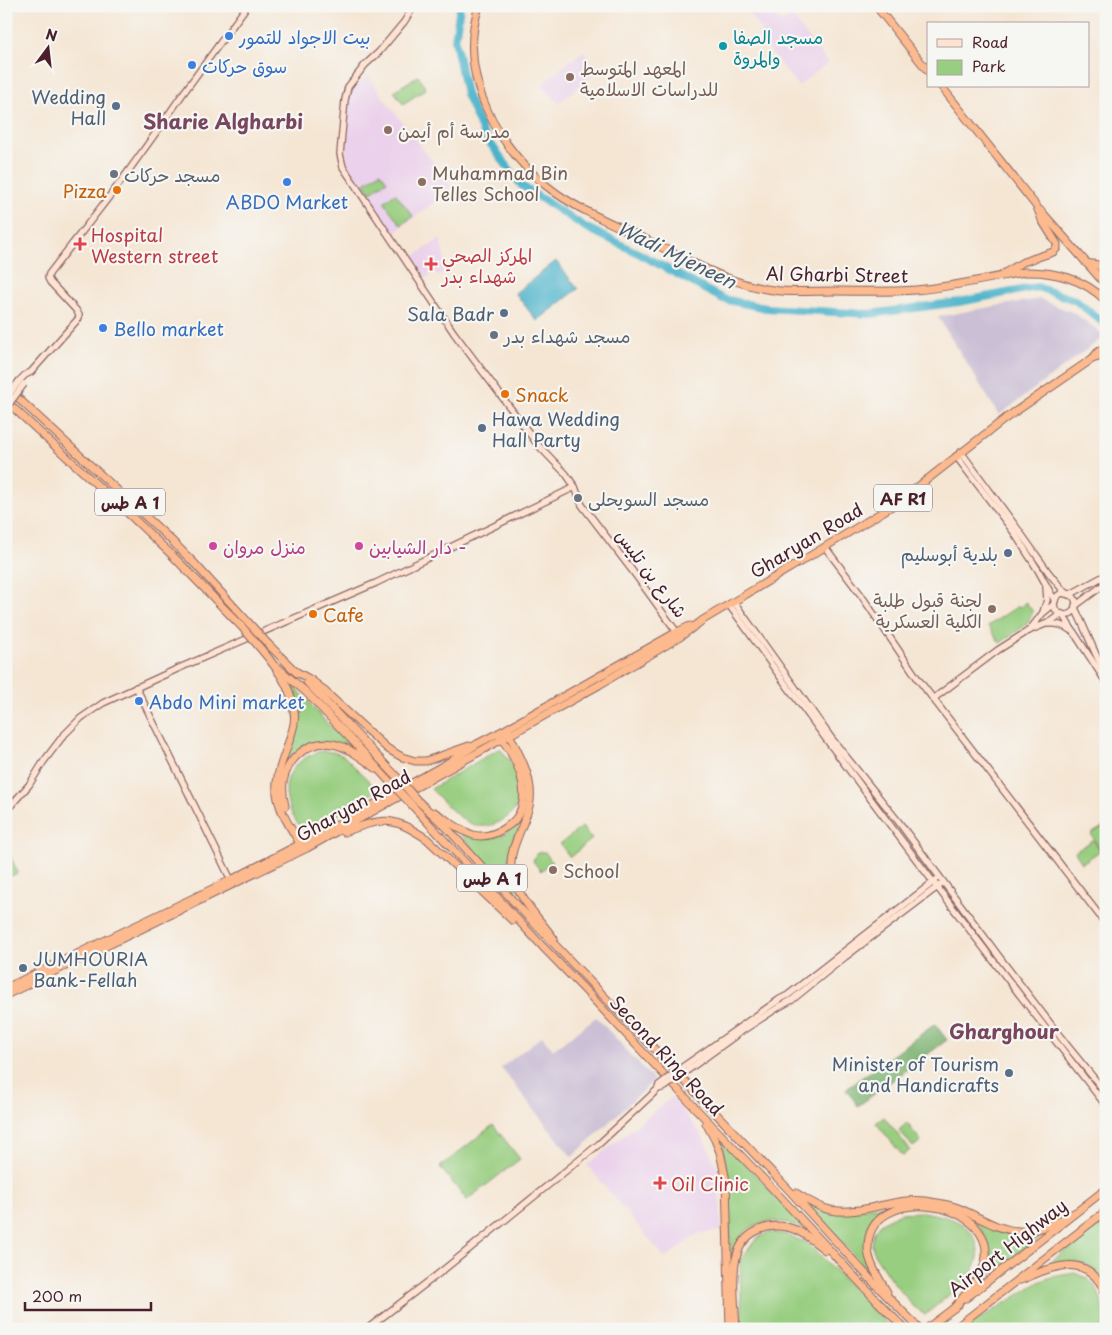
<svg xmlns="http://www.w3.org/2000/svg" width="1112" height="1335" viewBox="0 0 1112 1335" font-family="'Playpen Sans','Playpen Sans Arabic',sans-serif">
<rect width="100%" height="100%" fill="#f6f6f2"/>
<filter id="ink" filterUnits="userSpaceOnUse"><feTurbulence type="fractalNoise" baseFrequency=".02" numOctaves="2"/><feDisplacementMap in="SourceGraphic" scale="10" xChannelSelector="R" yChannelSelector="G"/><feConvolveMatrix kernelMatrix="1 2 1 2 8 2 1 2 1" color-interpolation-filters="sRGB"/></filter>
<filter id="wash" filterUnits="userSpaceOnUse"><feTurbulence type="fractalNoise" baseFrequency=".0096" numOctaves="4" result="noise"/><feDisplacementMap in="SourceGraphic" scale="20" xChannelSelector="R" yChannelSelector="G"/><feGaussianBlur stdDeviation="1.12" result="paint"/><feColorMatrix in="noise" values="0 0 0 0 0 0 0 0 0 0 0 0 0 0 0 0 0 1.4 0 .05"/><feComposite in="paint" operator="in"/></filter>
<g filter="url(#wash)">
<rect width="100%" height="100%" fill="#f5e6d4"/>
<g fill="#ebd1eb">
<polygon points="743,6 768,6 782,23 792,17 828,63 798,86 757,35 762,30"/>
<polygon points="583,51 599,70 558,103 542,84"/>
<polygon points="368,75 385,100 453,188 394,233 348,165 345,146 350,90 358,85"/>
<polygon points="440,239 447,270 438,276 435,272 426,278 413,257"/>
<polygon points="672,1097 702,1136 717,1167 720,1199 721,1231 699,1233 665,1258 587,1165"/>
</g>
<g fill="#cbbfd5">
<polygon points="1040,299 1076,314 1105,336 999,415 938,317 973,310"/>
<polygon points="596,1017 654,1080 572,1157 501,1068 542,1036 553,1050"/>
</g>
<g fill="#98ce80" stroke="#717656">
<polygon points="418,76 426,89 403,104 394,91"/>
<polygon points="380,172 387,181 371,192 365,183"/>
<polygon points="395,193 413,216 401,225 384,202"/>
<polygon points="1026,602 1033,612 1027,624 1000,643 988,626 1018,606 1020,607"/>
<polygon points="282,675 299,691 326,722 355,751 340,744 308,746 293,754 282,773 297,723"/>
<path d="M 500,748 C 504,754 510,760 514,767 C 527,788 522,811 499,822 C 491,826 481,828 472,824 C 456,817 443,801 431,789 Z"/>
<path d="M 322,751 L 333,752 L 344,756 L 378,790 L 307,834 C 277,805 277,763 322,751 Z"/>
<path d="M 524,811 L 509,859 L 517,891 L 513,892 L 454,827 C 463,829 485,837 492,837 C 508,837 518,823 524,811 Z"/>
<polygon points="1106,825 1106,857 1105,857 1091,834"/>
<polygon points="582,827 592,839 570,857 560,844"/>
<polygon points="1093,840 1100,851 1082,863 1075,852"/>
<polygon points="7,849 18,873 6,878 6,850"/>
<polygon points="540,852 545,852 553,864 549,867 548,865 541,871 533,861 536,854"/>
<polygon points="884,1117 910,1150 903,1156 876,1123"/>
<polygon points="907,1123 921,1141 913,1147 899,1130"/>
<polygon points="493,1125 520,1159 467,1200 440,1167"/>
<path d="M 716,1133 L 812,1235 C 792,1219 755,1213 739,1240 C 735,1246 733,1254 731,1262 L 728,1178 L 723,1147 Z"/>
<path d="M 802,1199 L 824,1210 L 891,1206 C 855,1222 866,1250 876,1279 Z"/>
<path d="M 921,1212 C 942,1215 971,1220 977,1245 C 980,1254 978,1262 973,1270 C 963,1285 939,1303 925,1315 L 913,1306 L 890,1278 L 874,1254 L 872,1243 L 874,1232 L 880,1224 L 888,1219 L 901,1213 Z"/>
<path d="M 974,1220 C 996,1230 1016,1241 1041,1232 C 1048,1230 1055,1225 1062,1221 L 974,1288 C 980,1274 994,1256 987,1240 C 984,1233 978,1226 974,1220 Z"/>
<path d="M 1106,1220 L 1106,1284 C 1093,1263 1073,1259 1050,1262 Z"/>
<polygon points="769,1232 784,1234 808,1243 880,1316 891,1329 742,1329 740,1261 756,1239"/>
<path d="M 1075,1273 C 1078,1275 1083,1276 1086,1278 C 1103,1288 1103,1312 1105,1329 L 967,1329 L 980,1319 L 1039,1282 L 1051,1277 Z"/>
</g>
<polygon fill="#7ab16e" stroke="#62684c" points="935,1024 947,1040 858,1106 846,1089"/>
<polygon fill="#4cb3cb" stroke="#4b697b" points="556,261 578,289 537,321 515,293"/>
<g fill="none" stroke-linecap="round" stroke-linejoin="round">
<polyline stroke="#4cb3cb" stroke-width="8" points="460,6 455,40 466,94 484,135 522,186 585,227 638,253 723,299 766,308 870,314 959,302 1037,287 1075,300 1106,325"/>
</g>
</g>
<g filter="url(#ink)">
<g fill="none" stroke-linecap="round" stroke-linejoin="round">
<g stroke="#866566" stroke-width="8">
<g id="secondary">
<polyline points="414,6 404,22 379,52 365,65 348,87 345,100 340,154 343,167 454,333 538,445 566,474 575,487 582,505 631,569 679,635"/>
<polyline points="20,380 25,375 31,372 79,318 79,315 76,310 50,282 48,278 49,274 119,184 155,134 182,95 247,6"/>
<polyline points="961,452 1017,528 1049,573 1066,594"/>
<polyline points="956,456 1013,531 1038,570 1055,601"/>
<polyline points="825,547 861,595 918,679 1106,924"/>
<circle cx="1065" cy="604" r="11"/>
<polyline points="1069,595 1106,575"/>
<polyline points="734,602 832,739 898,821 1003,962 1066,1044 1106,1093"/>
<path d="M 729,605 C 751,634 771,665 793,694 C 894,832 998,968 1104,1103 L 1106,1101"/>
<polyline points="1075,606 1106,583"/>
<path d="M 1075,608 C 1086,630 1094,653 1106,675"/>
<polyline points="1043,612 1047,600 1046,587"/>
<polyline points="1062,614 1106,682"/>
<path d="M 1048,624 C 1057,623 1063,625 1070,630"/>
<polyline points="1029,631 1042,614 1054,604"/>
<polyline points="136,687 231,880"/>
<polyline points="933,699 998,650 1028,631 1048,623 1061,614"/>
<polyline points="6,811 29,785 44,761 63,736 81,718 103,703 177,669 376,583 575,487"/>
<polyline points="684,1066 780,999 788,995 936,880"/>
<polyline points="688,1070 739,1033 779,1007 792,1000 845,957 940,885"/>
<polyline points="367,1329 442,1271 599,1144 658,1089"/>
</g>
</g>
<g stroke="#866566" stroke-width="9">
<g id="highway">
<path d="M 479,6 C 456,76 499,153 556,193 C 586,214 621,227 653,243 C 692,262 729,284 773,290 C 792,293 813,291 833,291 C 861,291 889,292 916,290 C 953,287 989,278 1024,272 C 1054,271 1085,279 1106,301"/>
<polyline points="876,6 928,71"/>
<polyline points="941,86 1037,207 1042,220 1057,244 1057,248 1053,252 1023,262 1003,274"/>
<polyline points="1041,211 1106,285"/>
<polyline points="1086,263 1098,265 1106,273"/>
<polyline points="1092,359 1098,352 1106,347"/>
<polyline points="6,387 170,539 195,564 248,622"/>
<polyline points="6,401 132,517 174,557 243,628"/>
<polyline points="268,644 297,673"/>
<path d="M 261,649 C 278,669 298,696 294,724 C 292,734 288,744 285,753 C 280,766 275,781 277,794 C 280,814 292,829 301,846"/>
<polyline points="277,667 306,692 350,738 390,782"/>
<polyline points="295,671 311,680 320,687 369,732 388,749 402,757 415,761 426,761 469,746"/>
<polyline points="307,682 396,776"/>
<path d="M 508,732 C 518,753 533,776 530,801 C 529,810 525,818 522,826 C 517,839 510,853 511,867 C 514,894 538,917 554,939"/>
<polyline points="416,799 447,828 515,903 787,1188 873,1282 920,1329"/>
<polyline points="410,803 543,947 584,989 699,1112 772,1188 878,1302 905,1329"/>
<path d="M 285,806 C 283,798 282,790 283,782 C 287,759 309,739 333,744 C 349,747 364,760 377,769"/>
<path d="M 434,812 C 446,819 460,831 473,835 C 485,838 496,834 506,827 C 532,811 525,778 512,755 C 509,748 504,743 500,736"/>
<path d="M 344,832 C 383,818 391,815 427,839 L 512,920"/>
<polyline points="6,988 231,880 304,842 364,810 446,764 477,744 506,729 677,632 690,626"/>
<polyline points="6,995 307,848 599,685 680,637 703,620 825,547 897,503 1006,418 1092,359 1099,357 1106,353"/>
<polyline points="706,1123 715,1140 720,1152 726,1181 730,1329"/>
<path d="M 796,1193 C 807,1200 817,1207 830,1210 C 862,1216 893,1197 925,1201 C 936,1203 948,1204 958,1208 C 978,1216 997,1230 1019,1231 C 1039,1233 1058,1221 1076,1212"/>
<path d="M 1021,1280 C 1053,1266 1088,1251 1106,1294"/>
<path d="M 887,1292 C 879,1278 868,1263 868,1247 C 868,1184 991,1198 986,1257 C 984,1276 966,1293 954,1308"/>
<polyline points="966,1298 1106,1189"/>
<path d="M 736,1329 C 735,1309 731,1273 737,1255 C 744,1230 772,1220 796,1230 C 806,1234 816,1243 825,1250"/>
<polyline points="926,1329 958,1305"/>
<polyline points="954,1329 1106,1211"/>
</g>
</g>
<use href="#secondary" stroke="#fee3d2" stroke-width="5.5"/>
<use href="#highway" stroke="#fcba8e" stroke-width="7"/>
<g stroke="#866566" stroke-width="8" stroke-linecap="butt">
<g id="secondary-bridge">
<polyline points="6,398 20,380"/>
<polyline points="6,408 24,384"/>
<polyline points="658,1089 665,1087 688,1070"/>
<polyline points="658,1089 659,1085 684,1066"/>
</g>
</g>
<g stroke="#866566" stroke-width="9" stroke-linecap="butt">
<g id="highway-bridge">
<polyline points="248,622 268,644"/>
<polyline points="243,628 261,649"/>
<polyline points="396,776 416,799"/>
<polyline points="390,782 410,803"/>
</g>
</g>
<use href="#secondary-bridge" stroke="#fee3d2" stroke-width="5.5"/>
<use href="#highway-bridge" stroke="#fcba8e" stroke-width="7"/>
</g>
</g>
<g fill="#3f7fe0" stroke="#f6f6f2" stroke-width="2">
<circle cx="229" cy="36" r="5"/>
<circle cx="192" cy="65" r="5"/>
<circle cx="287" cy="182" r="5"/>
<circle cx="103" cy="328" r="5"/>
<circle cx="139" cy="701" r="5"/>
</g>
<circle fill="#0f9aa8" stroke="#f6f6f2" stroke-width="2" cx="723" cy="46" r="5"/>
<g fill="#8d6e63" stroke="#f6f6f2" stroke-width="2">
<circle cx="570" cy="77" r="5"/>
<circle cx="388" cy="130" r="5"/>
<circle cx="422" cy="182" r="5"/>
<circle cx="992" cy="609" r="5"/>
<circle cx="553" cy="870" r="5"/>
</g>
<g fill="#5c6f8a" stroke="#f6f6f2" stroke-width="2">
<circle cx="116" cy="106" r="5"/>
<circle cx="504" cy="313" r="5"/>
<circle cx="482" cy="428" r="5"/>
<circle cx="1008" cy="553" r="5"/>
<circle cx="23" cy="968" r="5"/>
<circle cx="1009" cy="1073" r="5"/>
</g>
<g fill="#6b7280" stroke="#f6f6f2" stroke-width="2">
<circle cx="114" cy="174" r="5"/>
<circle cx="494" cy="335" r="5"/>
<circle cx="578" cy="498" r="5"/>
</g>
<g fill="#e8710a" stroke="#f6f6f2" stroke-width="2">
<circle cx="117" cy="190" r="5"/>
<circle cx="505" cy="394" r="5"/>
<circle cx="313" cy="614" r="5"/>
</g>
<g fill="#e0444e" stroke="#f6f6f2" stroke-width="2">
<path d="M77.5 236.5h5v5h5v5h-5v5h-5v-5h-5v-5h5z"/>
<path d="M428.5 256.5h5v5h5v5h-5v5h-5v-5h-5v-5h5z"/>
<path d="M657.5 1175.5h5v5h5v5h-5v5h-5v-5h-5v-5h5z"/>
</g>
<g fill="#d1479c" stroke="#f6f6f2" stroke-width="2">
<circle cx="213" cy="546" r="5"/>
<circle cx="359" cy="546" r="5"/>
</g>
<g text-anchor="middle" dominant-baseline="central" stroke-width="4.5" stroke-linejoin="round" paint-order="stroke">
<g fill="#f6f6f2" stroke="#7e6067" stroke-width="1">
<rect x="874" y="484.5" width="58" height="27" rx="4"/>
<rect x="95" y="488.5" width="70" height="27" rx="4"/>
<rect x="457" y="864.5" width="70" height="27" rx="4"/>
</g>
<g font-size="16" font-weight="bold" fill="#4a1f2b">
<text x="903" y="498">AF R1</text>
<text x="130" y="502">طس A 1</text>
<text x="492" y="878">طس A 1</text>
</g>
<g font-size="18" fill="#366cbe" stroke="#f6f6f2" text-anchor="start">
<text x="239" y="36">بيت الاجواد للتمور</text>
<text x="202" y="65">سوق حركات</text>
<text x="287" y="201" text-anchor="middle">ABDO Market</text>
<text x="113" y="328">Bello market</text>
<text x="149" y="701">Abdo Mini market</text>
</g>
<g font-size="18" fill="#0d838f" stroke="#f6f6f2" text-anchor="start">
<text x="733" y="36">مسجد الصفا<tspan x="733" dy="21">والمروة</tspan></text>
</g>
<g font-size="18" fill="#785e54" stroke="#f6f6f2" text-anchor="start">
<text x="580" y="67">المعهد المتوسط<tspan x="580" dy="21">للدراسات الاسلامية</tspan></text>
<text x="398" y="130">مدرسة أم أيمن</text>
<text x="432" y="172">Muhammad Bin<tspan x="432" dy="21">Telles School</tspan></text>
<text x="982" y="599" text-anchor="end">لجنة قبول طلبة<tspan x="982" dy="21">الكلية العسكرية</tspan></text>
<text x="563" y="870">School</text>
</g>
<g font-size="18" fill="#4e5e75" stroke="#f6f6f2" text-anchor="end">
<text x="106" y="96">Wedding<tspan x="106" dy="21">Hall</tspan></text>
<text x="494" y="313">Sala Badr</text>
<text x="492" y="418" text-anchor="start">Hawa Wedding<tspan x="492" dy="21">Hall Party</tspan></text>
<text x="998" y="553">بلدية أبوسليم</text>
<text x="33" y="958" text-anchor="start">JUMHOURIA<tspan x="33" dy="21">Bank-Fellah</tspan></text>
<text x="999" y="1063">Minister of Tourism<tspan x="999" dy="21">and Handicrafts</tspan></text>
</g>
<g font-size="18" fill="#5b616d" stroke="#f6f6f2" text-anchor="start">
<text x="124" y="174">مسجد حركات</text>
<text x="504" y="335">مسجد شهداء بدر</text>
<text x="588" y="498">مسجد السويحلى</text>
</g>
<g font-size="18" fill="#c56008" stroke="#f6f6f2" text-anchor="start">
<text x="107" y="190" text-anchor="end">Pizza</text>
<text x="515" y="394">Snack</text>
<text x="323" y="614">Cafe</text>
</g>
<g font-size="18" fill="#be3a42" stroke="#f6f6f2" text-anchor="start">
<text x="91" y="234">Hospital<tspan x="91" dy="21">Western street</tspan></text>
<text x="442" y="254">المركز الصحي<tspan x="442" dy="21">شهداء بدر</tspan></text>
<text x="671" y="1183">Oil Clinic</text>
</g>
<g font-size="18" fill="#4a1f2b" stroke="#f6f6f2">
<text transform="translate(837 274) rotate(1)">Al Gharbi Street</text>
<text transform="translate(806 540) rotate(-31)">Gharyan Road</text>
<text transform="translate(652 573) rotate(53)">شارع بن تليس</text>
<text transform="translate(353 805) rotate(-29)">Gharyan Road</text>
<text transform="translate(667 1055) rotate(47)">Second Ring Road</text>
<text transform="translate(1007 1247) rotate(-38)">Airport Highway</text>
</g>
<g font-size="18" fill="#b23c85" stroke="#f6f6f2" text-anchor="start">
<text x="223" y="546">منزل مروان</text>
<text x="369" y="546">دار الشيابين -</text>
</g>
<g font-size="19" font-style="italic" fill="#4b5a6b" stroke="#f6f6f2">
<text transform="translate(677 254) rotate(26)">Wadi Mjeneen</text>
</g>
<g font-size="20" font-weight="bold" fill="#78465f" stroke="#f6f6f2">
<text x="223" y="121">Sharie Algharbi</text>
<text x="1004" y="1031">Gharghour</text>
</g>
</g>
<rect width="1112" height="1335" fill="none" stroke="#f6f6f2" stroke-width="25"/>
<rect x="927" y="22" width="162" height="65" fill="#f6f6f2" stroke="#b1a0a2"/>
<rect x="937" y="39" width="25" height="8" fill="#fee3d2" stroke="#b1a0a2"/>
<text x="972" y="48" font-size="15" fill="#4a1f2b">Road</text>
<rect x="937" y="60" width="25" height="15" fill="#98ce80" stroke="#b1a0a2"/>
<text x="972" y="72" font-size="15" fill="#4a1f2b">Park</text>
<g transform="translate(48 48) rotate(15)" stroke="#f6f6f2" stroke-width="4" paint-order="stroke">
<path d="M0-4L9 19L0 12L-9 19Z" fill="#4a1f2b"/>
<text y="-8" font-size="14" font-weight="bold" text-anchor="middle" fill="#4a1f2b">N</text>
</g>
<path d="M25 1302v8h126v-8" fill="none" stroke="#4a1f2b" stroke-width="2.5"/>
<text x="32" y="1302" font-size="15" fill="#4a1f2b" stroke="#f6f6f2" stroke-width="4" paint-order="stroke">200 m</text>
</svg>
